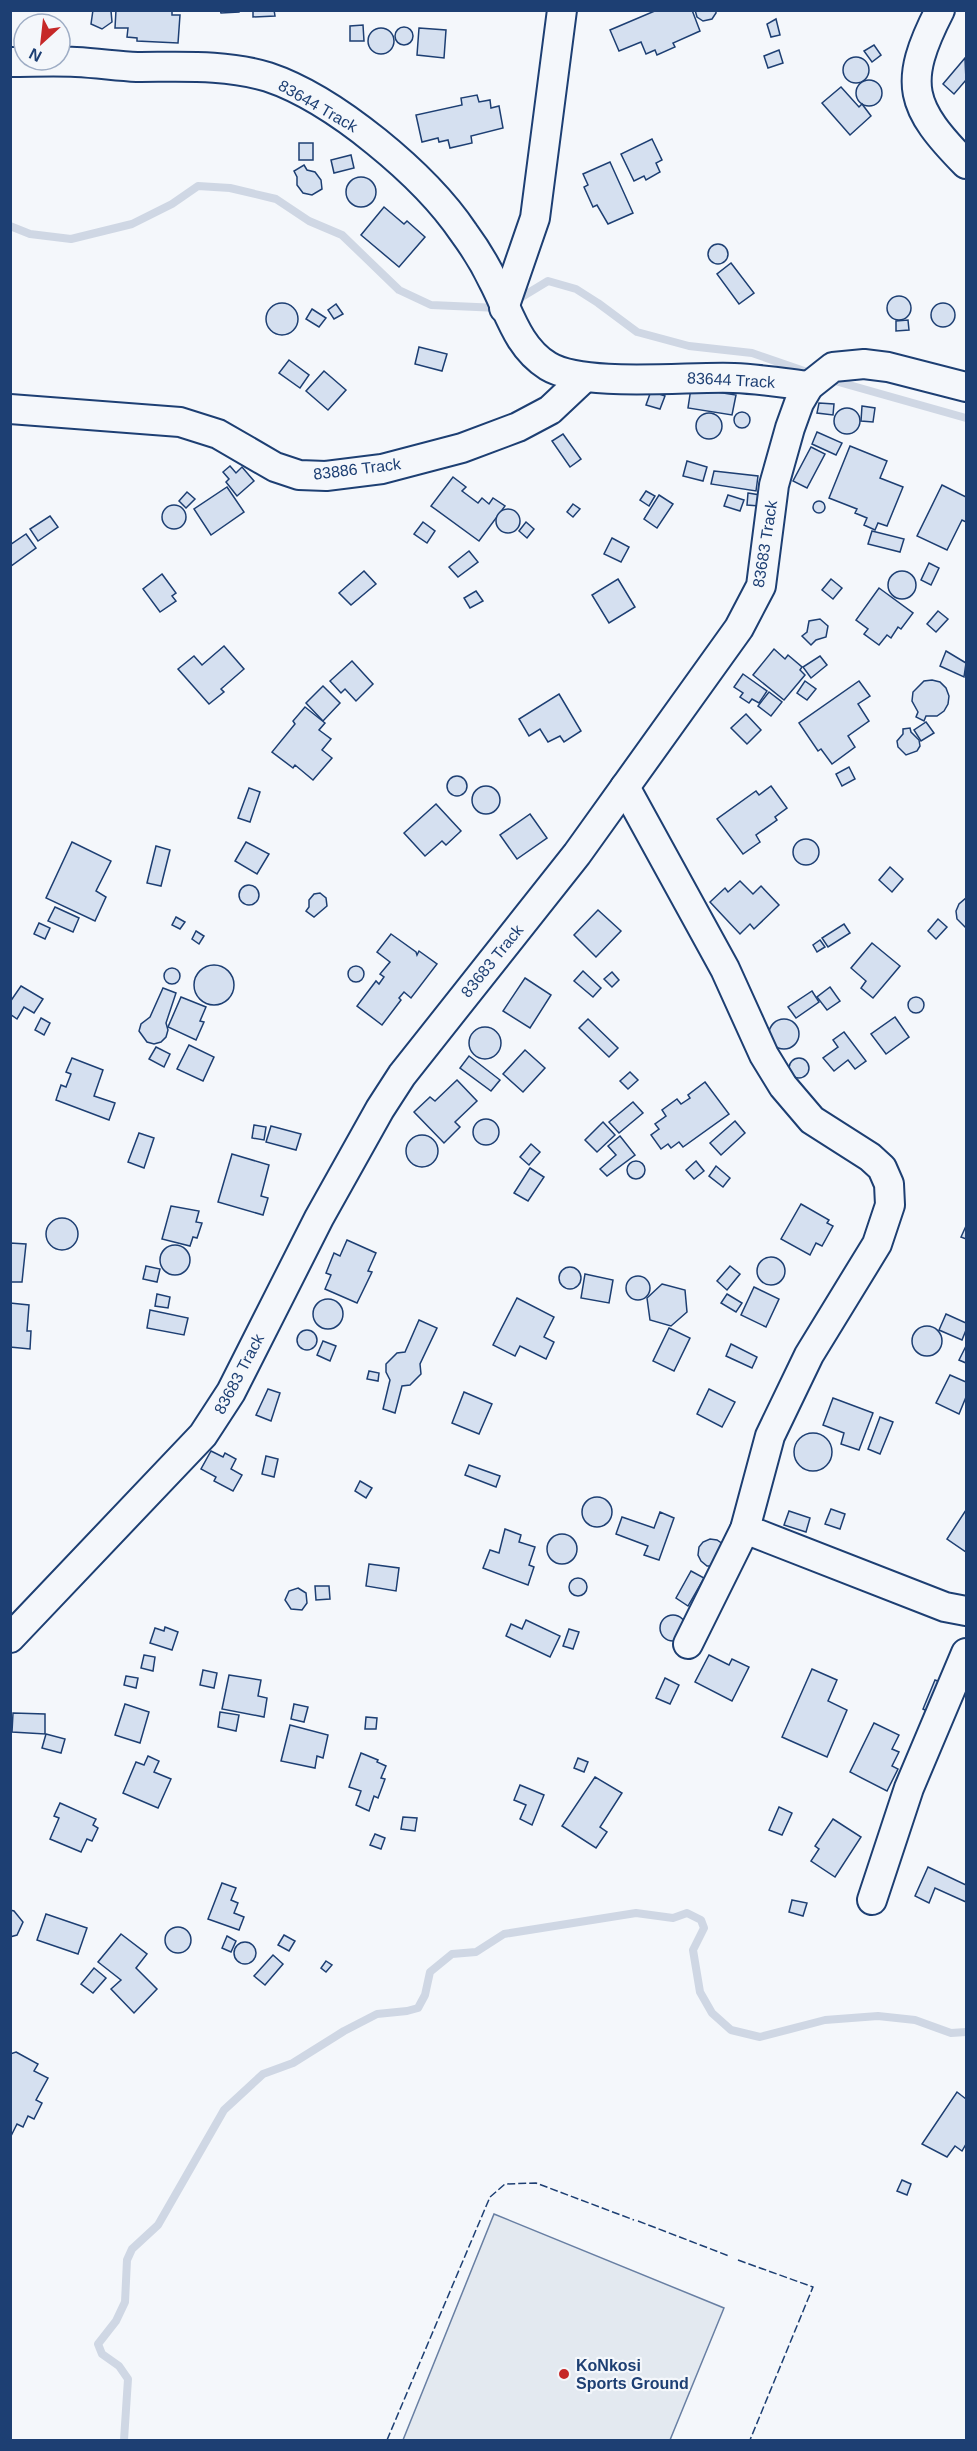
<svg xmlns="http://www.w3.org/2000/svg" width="977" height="2451" viewBox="0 0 977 2451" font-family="Arial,sans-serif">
<rect width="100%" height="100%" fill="#f4f7fb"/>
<polygon fill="#e3e9f0" stroke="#687fa3" stroke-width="1.5" points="494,2214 724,2308 670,2440 403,2440"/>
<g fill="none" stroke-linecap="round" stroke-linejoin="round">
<g stroke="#cfd7e4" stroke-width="8">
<polyline points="10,226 30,234 71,239 132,224 172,204 198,186 230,188 276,199 309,221 342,235 399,290 431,305 499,308"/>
<polyline points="515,301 548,281 576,289 598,303 637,332 689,346 752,353 813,374"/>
<polyline points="828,379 966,418"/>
<polyline points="124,2440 128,2379 119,2366 102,2354 98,2344 116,2321 125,2302 127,2260 132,2249 158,2225 224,2110 263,2074 293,2063 344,2031 377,2014 407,2011 418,2008 425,1995 430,1972 452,1954 476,1952 504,1934 636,1913 673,1918 687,1913 701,1920 704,1928 693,1950 700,1992 712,2013 731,2030 760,2037 825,2020 878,2016 915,2020 951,2033 966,2032"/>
</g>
</g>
<g fill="#d5e0f0" stroke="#1d3f73" stroke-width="1.5">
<polygon points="93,10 111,11 112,22 102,29 91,24"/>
<polygon points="116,10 172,10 172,15 180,15 178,43 137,41 137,38 127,37 128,28 115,28"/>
<polygon points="220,10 239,10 239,12 221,13"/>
<polygon points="253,10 274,10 275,16 253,17"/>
<polygon points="657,10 692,10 700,31 673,43 675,47 657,55 655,50 646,54 641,42 619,51 610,30"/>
<polygon points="695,10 716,10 716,13 712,19 703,21 697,17"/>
<polygon points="776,19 780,35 771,37 767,24"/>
<polygon points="363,25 364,41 350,41 350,26"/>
<circle cx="404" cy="36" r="9"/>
<circle cx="381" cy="41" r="13"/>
<polygon points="419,28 446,30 444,58 417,55"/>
<polygon points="874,45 881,55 872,62 864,51"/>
<polygon points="779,50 783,63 768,68 764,56"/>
<circle cx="856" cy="70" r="13"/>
<polygon points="965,58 966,80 954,94 943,84"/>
<circle cx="869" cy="93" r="13"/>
<polygon points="841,87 859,107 862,104 871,116 850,135 822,103"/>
<polygon points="477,95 479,102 490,100 491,108 499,106 503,128 471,136 472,143 450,148 448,140 439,142 438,138 422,142 416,115 462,105 461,98"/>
<polygon points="652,139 662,160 656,163 660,172 646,180 644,176 634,181 621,154"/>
<rect x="299" y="143" width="14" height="17"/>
<polygon points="351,155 354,168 334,173 331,160"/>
<polygon points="610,162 633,213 608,224 597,205 593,207 584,187 588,185 583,174"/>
<polygon points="304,165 307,170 315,172 321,180 322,189 312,195 303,193 297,185 297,177 294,171"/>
<circle cx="361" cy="192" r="15"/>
<polygon points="384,207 404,224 407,221 425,237 399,267 361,235"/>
<circle cx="718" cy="254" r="10"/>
<polygon points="731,263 754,293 739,304 717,274"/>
<circle cx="899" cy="308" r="12"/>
<circle cx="282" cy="319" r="16"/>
<circle cx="943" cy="315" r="12"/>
<polygon points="336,304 343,314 334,319 328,310"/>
<polygon points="312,309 326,318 319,327 306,319"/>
<polygon points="908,320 909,330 896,331 896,321"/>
<polygon points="419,347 447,354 442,371 415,364"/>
<polygon points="289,360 309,375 300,388 279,373"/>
<polygon points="324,371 346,390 328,410 306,391"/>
<polygon points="691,388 736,395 732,415 688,408"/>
<polygon points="651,391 665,396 660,409 646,405"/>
<polygon points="819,403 834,404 833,415 817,413"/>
<polygon points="862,406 875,408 873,422 861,421"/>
<circle cx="847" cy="421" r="13"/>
<circle cx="742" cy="420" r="8"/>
<circle cx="709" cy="426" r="13"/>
<polygon points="817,432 842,443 836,455 812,444"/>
<polygon points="563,434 581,459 570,467 552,441"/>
<polygon points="850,446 887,461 880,478 903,487 887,526 878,523 875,530 864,525 867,518 855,513 857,509 829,498"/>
<polygon points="811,447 825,454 807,488 793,481"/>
<polygon points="687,461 707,467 703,481 683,476"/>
<polygon points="230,466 236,473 242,467 254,481 237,496 226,482 229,479 223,472"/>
<polygon points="714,471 758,476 756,491 711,484"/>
<polygon points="453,477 466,487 462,491 478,503 482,498 489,504 493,498 505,506 479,541 431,506"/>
<polygon points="942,485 966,497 966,522 962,520 947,550 917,536"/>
<polygon points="227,487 244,512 211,535 194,509"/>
<polygon points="646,491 655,496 649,506 640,500"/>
<polygon points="187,492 195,499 186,508 179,501"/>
<polygon points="748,493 760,495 759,506 747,505"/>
<polygon points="659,495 673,504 657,528 644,519"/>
<polygon points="728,495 744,500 740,511 724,506"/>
<circle cx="819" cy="507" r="6"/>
<polygon points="573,504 580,509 573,517 567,512"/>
<circle cx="174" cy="517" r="12"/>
<circle cx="508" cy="521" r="12"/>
<polygon points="50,516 58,527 38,541 30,529"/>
<polygon points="423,522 435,531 427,543 414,534"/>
<polygon points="526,522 534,529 527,538 519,531"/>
<polygon points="872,531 904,539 900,552 868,544"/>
<polygon points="26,534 36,548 11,566 10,545"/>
<polygon points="612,538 629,547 621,562 604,554"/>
<polygon points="469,551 478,562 458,577 449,567"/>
<polygon points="929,563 939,568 931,585 921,580"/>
<circle cx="902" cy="585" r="14"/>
<polygon points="364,571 376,584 351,605 339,593"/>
<polygon points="162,574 176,593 172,596 176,601 160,612 143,589"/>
<polygon points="618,579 635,607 609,623 592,595"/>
<polygon points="831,579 842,588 833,599 822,590"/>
<polygon points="879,588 913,613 901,629 898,627 891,638 887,635 879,645 864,634 868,629 856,620"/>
<polygon points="476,591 483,601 470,608 464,598"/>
<polygon points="938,611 948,619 936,632 927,624"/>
<polygon points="820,619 828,626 826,637 816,640 811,645 802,636 807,632 809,621"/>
<polygon points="224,646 244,669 221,689 224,692 209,704 178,669 194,656 202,665"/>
<polygon points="774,649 785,659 788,655 802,667 800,670 805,675 784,700 753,675"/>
<polygon points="946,651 966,663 964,677 940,666"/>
<polygon points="820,656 827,665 811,678 803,667"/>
<polygon points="352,661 373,684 356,701 345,689 341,693 330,681"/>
<polygon points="743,674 767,691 759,703 752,699 749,703 740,697 743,693 734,687"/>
<polygon points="932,680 940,682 946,688 949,696 948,704 944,711 937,716 926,716 924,721 916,717 918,712 912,701 913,692 924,681"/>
<polygon points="805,681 816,689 807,700 797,693"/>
<polygon points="859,681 870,696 858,704 869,721 848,736 855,747 832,764 821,749 818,751 799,723"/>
<polygon points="323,686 340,703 323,721 306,703"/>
<polygon points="769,692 782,702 771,716 758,706"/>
<polygon points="559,694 581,731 564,742 560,736 548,742 540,729 529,736 519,719"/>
<polygon points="305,707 325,723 319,730 331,739 322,750 332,758 313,780 295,765 293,768 272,752 295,724 293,721"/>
<polygon points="746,714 761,730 747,744 731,728"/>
<polygon points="926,722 934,733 921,741 914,730"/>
<polygon points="910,728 911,732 919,740 920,746 917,751 906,755 898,747 897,741 903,734 903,729"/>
<polygon points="849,767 855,779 842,786 836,774"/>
<circle cx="457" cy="786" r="10"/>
<polygon points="771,786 787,808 775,817 777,820 756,835 760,842 743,854 717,819 756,791 759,795"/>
<circle cx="486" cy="800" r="14"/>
<polygon points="249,788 260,792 250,822 238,818"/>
<polygon points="436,804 461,831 446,845 442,841 425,856 404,833"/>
<polygon points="530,814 547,838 517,859 500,835"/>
<circle cx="806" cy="852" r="13"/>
<polygon points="72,842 111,861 96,891 106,897 95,921 46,898"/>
<polygon points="246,842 269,854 257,874 235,861"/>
<polygon points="156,846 170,850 161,886 147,883"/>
<polygon points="890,867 903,879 892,892 879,880"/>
<polygon points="740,881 753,894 761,886 779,905 754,929 750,924 740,934 710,902 725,888 728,892"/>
<circle cx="249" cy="895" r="10"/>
<polygon points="320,893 326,898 327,906 314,917 306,911 309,907 309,900 314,894"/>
<polygon points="966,898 966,928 957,919 956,911 959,904"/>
<polygon points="55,907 79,918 73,932 48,921"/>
<polygon points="598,910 621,931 596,957 574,935"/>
<polygon points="176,917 185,922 180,929 172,925"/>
<polygon points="938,919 947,927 936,939 928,931"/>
<polygon points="39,923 50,928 45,939 34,934"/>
<polygon points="844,924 850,933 828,947 822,938"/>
<polygon points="196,931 204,936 199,944 192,939"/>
<polygon points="391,934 416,952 417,955 419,951 437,964 411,998 404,992 399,998 401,1000 382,1025 357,1006 376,981 379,984 384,977 380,974 390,962 377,952"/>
<polygon points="820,940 825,947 817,952 813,945"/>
<polygon points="872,943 900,966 873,998 861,988 866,981 851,968"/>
<circle cx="214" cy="985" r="20"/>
<circle cx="356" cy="974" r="8"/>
<circle cx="172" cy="976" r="8"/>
<polygon points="583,971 601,988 593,997 574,981"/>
<polygon points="612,972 619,980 612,987 604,979"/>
<polygon points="525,978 551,995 530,1028 503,1011"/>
<polygon points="21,986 43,999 34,1013 24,1007 17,1019 10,1014 10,1002"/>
<polygon points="830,987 840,1001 827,1010 817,997"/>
<polygon points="163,988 176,993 166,1023 168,1030 166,1037 161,1042 154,1044 147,1042 139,1031 141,1024 150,1017"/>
<polygon points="812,991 819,1002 796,1018 788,1007"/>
<circle cx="916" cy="1005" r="8"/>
<polygon points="181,997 206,1007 200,1021 204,1022 196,1040 168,1027"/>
<polygon points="895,1017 909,1037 886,1054 871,1034"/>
<polygon points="41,1018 50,1023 44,1035 35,1030"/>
<polygon points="588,1019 618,1048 609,1057 579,1028"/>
<circle cx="784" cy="1034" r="15"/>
<circle cx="485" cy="1043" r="16"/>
<polygon points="844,1032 866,1061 855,1069 848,1060 834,1071 823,1058 838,1047 833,1040"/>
<polygon points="189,1045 214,1057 203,1081 177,1069"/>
<polygon points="156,1047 170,1054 164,1067 149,1059"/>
<polygon points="525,1050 545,1068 523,1092 503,1074"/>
<polygon points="469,1056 500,1080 491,1091 460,1068"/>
<polygon points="72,1058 103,1070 94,1096 115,1103 109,1120 56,1100 61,1085 66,1087 71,1074 66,1072"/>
<circle cx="799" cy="1068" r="10"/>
<polygon points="630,1072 638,1080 628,1089 620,1081"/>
<polygon points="457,1080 477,1101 455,1122 460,1127 444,1143 414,1112 430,1097 435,1101"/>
<polygon points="705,1082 729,1114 683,1147 679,1142 671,1148 668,1144 661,1149 651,1135 659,1129 655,1124 666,1116 662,1110 677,1099 681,1104 690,1098 688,1095"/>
<polygon points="633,1102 643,1113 619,1133 609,1122"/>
<circle cx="486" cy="1132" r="13"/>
<polygon points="735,1121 745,1133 721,1155 710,1143"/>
<polygon points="603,1122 615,1135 597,1152 585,1140"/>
<polygon points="254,1125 266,1127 264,1140 252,1138"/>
<polygon points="271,1126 301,1134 296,1150 266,1142"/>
<polygon points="139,1133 154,1138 144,1168 128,1162"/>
<circle cx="422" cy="1151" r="16"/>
<polygon points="620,1136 635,1155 607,1176 600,1169 616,1155 608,1146"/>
<polygon points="531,1144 540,1152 529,1165 520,1157"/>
<polygon points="232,1154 269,1165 261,1196 268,1198 263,1215 218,1202"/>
<circle cx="636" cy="1170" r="9"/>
<polygon points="696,1161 704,1171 694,1179 686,1170"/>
<polygon points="716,1166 730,1178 723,1187 709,1176"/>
<polygon points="530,1168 544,1177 528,1201 514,1193"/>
<polygon points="801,1204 829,1220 827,1223 833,1226 822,1246 816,1243 810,1255 781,1239"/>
<polygon points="171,1206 199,1211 196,1222 202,1223 197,1238 193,1237 190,1246 162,1239"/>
<circle cx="62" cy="1234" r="16"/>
<polygon points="966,1226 966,1239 961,1237"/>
<polygon points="347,1240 376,1253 368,1271 372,1272 357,1303 325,1289 331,1275 326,1273 334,1253 340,1256"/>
<polygon points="10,1243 26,1244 22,1282 10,1282"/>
<circle cx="175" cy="1260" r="15"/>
<circle cx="771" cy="1271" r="14"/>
<polygon points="146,1266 160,1269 157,1282 143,1279"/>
<polygon points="730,1266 740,1274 727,1290 717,1281"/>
<circle cx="570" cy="1278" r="11"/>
<polygon points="585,1274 613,1280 609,1303 581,1298"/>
<circle cx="638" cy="1288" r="12"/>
<polygon points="662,1284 685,1290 687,1312 671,1326 650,1320 647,1298"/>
<polygon points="754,1287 779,1299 766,1327 741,1315"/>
<polygon points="157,1294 170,1297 168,1308 155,1306"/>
<polygon points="727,1294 742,1303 736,1312 721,1303"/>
<polygon points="517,1298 554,1317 544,1337 554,1342 546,1359 520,1346 515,1356 493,1345"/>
<circle cx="328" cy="1314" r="15"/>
<polygon points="10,1303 29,1305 27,1331 31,1331 30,1349 10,1347"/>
<polygon points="150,1310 188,1318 184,1335 147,1328"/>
<polygon points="946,1314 966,1323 966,1330 962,1340 939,1330"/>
<polygon points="419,1320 437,1328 420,1364 421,1374 410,1385 402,1386 395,1413 383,1409 390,1380 386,1372 386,1364 397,1353 405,1352"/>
<circle cx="927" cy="1341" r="15"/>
<polygon points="669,1328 690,1338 674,1371 653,1361"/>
<circle cx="307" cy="1340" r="10"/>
<polygon points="323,1341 336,1346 330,1361 317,1355"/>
<polygon points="731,1344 757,1357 752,1368 726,1356"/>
<polygon points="966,1346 966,1363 959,1360"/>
<polygon points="369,1371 379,1373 378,1381 367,1379"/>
<polygon points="950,1375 966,1382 966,1397 959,1414 936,1403"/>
<polygon points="268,1389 280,1393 271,1421 256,1415"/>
<polygon points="709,1389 735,1402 722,1427 697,1414"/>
<polygon points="464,1392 492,1404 479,1434 452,1423"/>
<polygon points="833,1398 873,1413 859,1450 841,1444 844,1433 823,1425"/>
<polygon points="880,1417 893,1422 880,1454 868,1449"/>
<circle cx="813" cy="1452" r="19"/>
<polygon points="211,1451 223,1457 225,1453 236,1459 231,1469 242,1475 233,1491 214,1481 216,1477 201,1469"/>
<polygon points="266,1456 278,1459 274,1477 262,1474"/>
<polygon points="469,1465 500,1476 496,1487 465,1475"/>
<polygon points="360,1481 372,1488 366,1498 355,1491"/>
<circle cx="597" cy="1512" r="15"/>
<polygon points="831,1509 845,1514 840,1529 825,1524"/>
<polygon points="966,1510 966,1552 947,1539"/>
<polygon points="789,1511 810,1518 806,1532 784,1525"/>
<polygon points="660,1512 674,1518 659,1560 644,1555 648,1546 616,1534 622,1517 654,1528"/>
<polygon points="505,1529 521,1535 519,1542 535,1547 529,1565 534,1567 528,1585 483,1568 490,1550 499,1553"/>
<circle cx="562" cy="1549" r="15"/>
<polygon points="710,1539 717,1540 723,1544 714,1566 707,1566 701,1561 698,1555 699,1547 703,1542"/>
<polygon points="369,1564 399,1568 396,1591 366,1586"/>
<polygon points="691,1571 704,1578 688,1606 676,1598"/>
<circle cx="578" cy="1587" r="9"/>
<polygon points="315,1586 329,1586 330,1599 316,1600"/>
<polygon points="298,1588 306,1593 307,1603 302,1610 291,1609 285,1600 289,1591"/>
<circle cx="673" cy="1628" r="13"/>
<polygon points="526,1620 560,1636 550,1657 506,1636 511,1624 522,1629"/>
<polygon points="165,1627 178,1632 172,1650 150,1643 155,1628 164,1631"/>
<polygon points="569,1629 579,1632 573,1649 563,1646"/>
<polygon points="144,1655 155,1657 153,1671 141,1668"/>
<polygon points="709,1655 729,1665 732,1659 749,1667 732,1701 695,1682"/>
<polygon points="812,1669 837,1680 828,1701 847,1710 827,1757 782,1737"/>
<polygon points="203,1670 217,1673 214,1688 200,1685"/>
<polygon points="229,1675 261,1680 258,1696 267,1698 264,1717 222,1709"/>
<polygon points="126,1676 138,1678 136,1688 124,1685"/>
<polygon points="665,1678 679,1685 670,1704 656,1698"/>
<polygon points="935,1680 951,1686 938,1716 923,1709"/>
<polygon points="125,1704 149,1712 140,1743 115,1735"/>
<polygon points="294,1704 308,1707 304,1722 291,1719"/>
<polygon points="220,1712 239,1715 236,1731 218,1727"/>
<polygon points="13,1713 45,1714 45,1734 12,1732"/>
<polygon points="366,1717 377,1718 376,1729 365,1729"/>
<polygon points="874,1723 899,1735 892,1749 899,1752 892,1766 898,1769 887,1791 850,1772"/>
<polygon points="290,1725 328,1735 323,1758 317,1756 315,1768 281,1761"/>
<polygon points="46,1734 65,1739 61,1753 42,1748"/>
<polygon points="361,1753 378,1760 377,1762 386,1766 381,1778 385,1779 378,1798 374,1796 369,1811 356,1805 361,1791 349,1787"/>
<polygon points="148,1756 159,1761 154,1772 171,1779 158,1808 123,1793 136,1762 144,1765"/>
<polygon points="578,1758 588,1762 584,1772 574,1768"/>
<polygon points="595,1777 622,1793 600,1827 607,1832 596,1848 562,1826"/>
<polygon points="520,1785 544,1795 532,1825 520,1819 526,1805 514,1800"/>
<polygon points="60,1803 96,1819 93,1825 98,1828 92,1841 87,1839 81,1852 50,1839 59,1818 54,1816"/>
<polygon points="779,1807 792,1813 782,1835 769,1830"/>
<polygon points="403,1817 417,1818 415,1831 401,1829"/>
<polygon points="833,1819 861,1837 835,1877 811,1861 819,1849 815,1846"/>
<polygon points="375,1834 385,1838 381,1849 370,1845"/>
<polygon points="928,1867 966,1885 966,1902 935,1888 929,1903 915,1896"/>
<polygon points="222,1883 236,1888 231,1900 238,1903 234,1913 244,1917 239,1930 208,1919"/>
<polygon points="792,1900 807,1903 803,1916 789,1912"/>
<polygon points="10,1910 14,1911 23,1922 17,1935 10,1937"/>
<polygon points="46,1914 87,1928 78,1954 37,1940"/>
<circle cx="178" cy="1940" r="13"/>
<polygon points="121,1934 147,1954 136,1968 157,1989 134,2013 111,1989 121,1980 98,1962"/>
<polygon points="284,1935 295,1941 289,1951 278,1945"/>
<polygon points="227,1936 236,1941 231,1952 222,1948"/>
<circle cx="245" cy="1953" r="11"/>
<polygon points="273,1955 283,1964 265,1985 254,1976"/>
<polygon points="326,1961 332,1965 326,1972 321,1968"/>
<polygon points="94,1968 106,1978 93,1993 81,1984"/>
<polygon points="16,2052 38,2064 34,2071 48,2078 36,2100 42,2103 34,2119 28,2116 23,2127 17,2124 11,2136 10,2054"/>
<polygon points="957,2092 966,2099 966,2144 962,2151 955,2146 947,2157 922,2144"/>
<polygon points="902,2180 911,2184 907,2195 897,2191"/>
</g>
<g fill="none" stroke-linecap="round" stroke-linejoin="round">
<g stroke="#1d3f73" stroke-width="32">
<g id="minor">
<path d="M 940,10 C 902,84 910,107 966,164"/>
<path d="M 10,62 C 32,62 54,61 76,62 C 97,63 117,66 137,67 C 181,67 226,64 268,77 C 334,99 425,175 464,233 C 475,248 485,264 493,281 C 509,311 517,347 548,366 C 584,388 689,376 734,378 C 759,379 784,383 809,386"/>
<polyline points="504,308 535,218 562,10"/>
<polyline points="10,409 180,422 218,434 275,467 299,475 326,476 382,469 462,448 518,427 550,410 584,378"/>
<polyline points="625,787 725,969 764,1055 783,1086 812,1120 870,1157 882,1168 889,1184 890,1205 877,1244 809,1355 770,1436 745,1529 688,1644"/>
<polyline points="745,1529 945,1607 966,1611"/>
<polyline points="10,1638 203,1435 231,1392 319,1218 380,1109 402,1075 577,854 739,628 761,586 774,485 790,428 799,403 809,386 833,367 864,364 888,367 966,387"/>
<polyline points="872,1900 909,1788 966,1653"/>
</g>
</g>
<use href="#minor" stroke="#f4f7fb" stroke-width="28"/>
<g stroke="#1d3f73" stroke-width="1.5" stroke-dasharray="8 3" stroke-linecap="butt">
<polyline points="638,2221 729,2256"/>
<polyline points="738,2260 813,2287 750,2440"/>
<polyline points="387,2440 490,2197 505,2184 536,2183 634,2220"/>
</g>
</g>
<circle fill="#c62828" stroke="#f4f7fb" stroke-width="2" cx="564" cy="2374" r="6"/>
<g text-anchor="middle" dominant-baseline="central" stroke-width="4.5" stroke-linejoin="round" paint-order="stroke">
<g font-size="16" fill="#1d3f73" stroke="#f4f7fb">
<text transform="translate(318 106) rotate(30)">83644 Track</text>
<text transform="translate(731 380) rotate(3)">83644 Track</text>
<text transform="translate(357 469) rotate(-7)">83886 Track</text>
<text transform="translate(765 544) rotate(-81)">83683 Track</text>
<text transform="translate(492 961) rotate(-51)">83683 Track</text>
<text transform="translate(239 1374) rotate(-62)">83683 Track</text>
</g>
<g font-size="16" font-weight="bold" fill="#1d3f73" stroke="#f4f7fb" text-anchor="start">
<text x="576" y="2365">KoNkosi<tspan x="576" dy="18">Sports Ground</tspan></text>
</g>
</g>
<rect width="977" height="2451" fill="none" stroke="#1d3f73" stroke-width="24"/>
<g transform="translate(42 42) rotate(207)"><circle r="28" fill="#f4f7fb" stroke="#9eadc5" stroke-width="1.5"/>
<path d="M0-4.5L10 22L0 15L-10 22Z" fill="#c62828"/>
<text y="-9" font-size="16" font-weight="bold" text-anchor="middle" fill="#1d3f73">N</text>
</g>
</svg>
